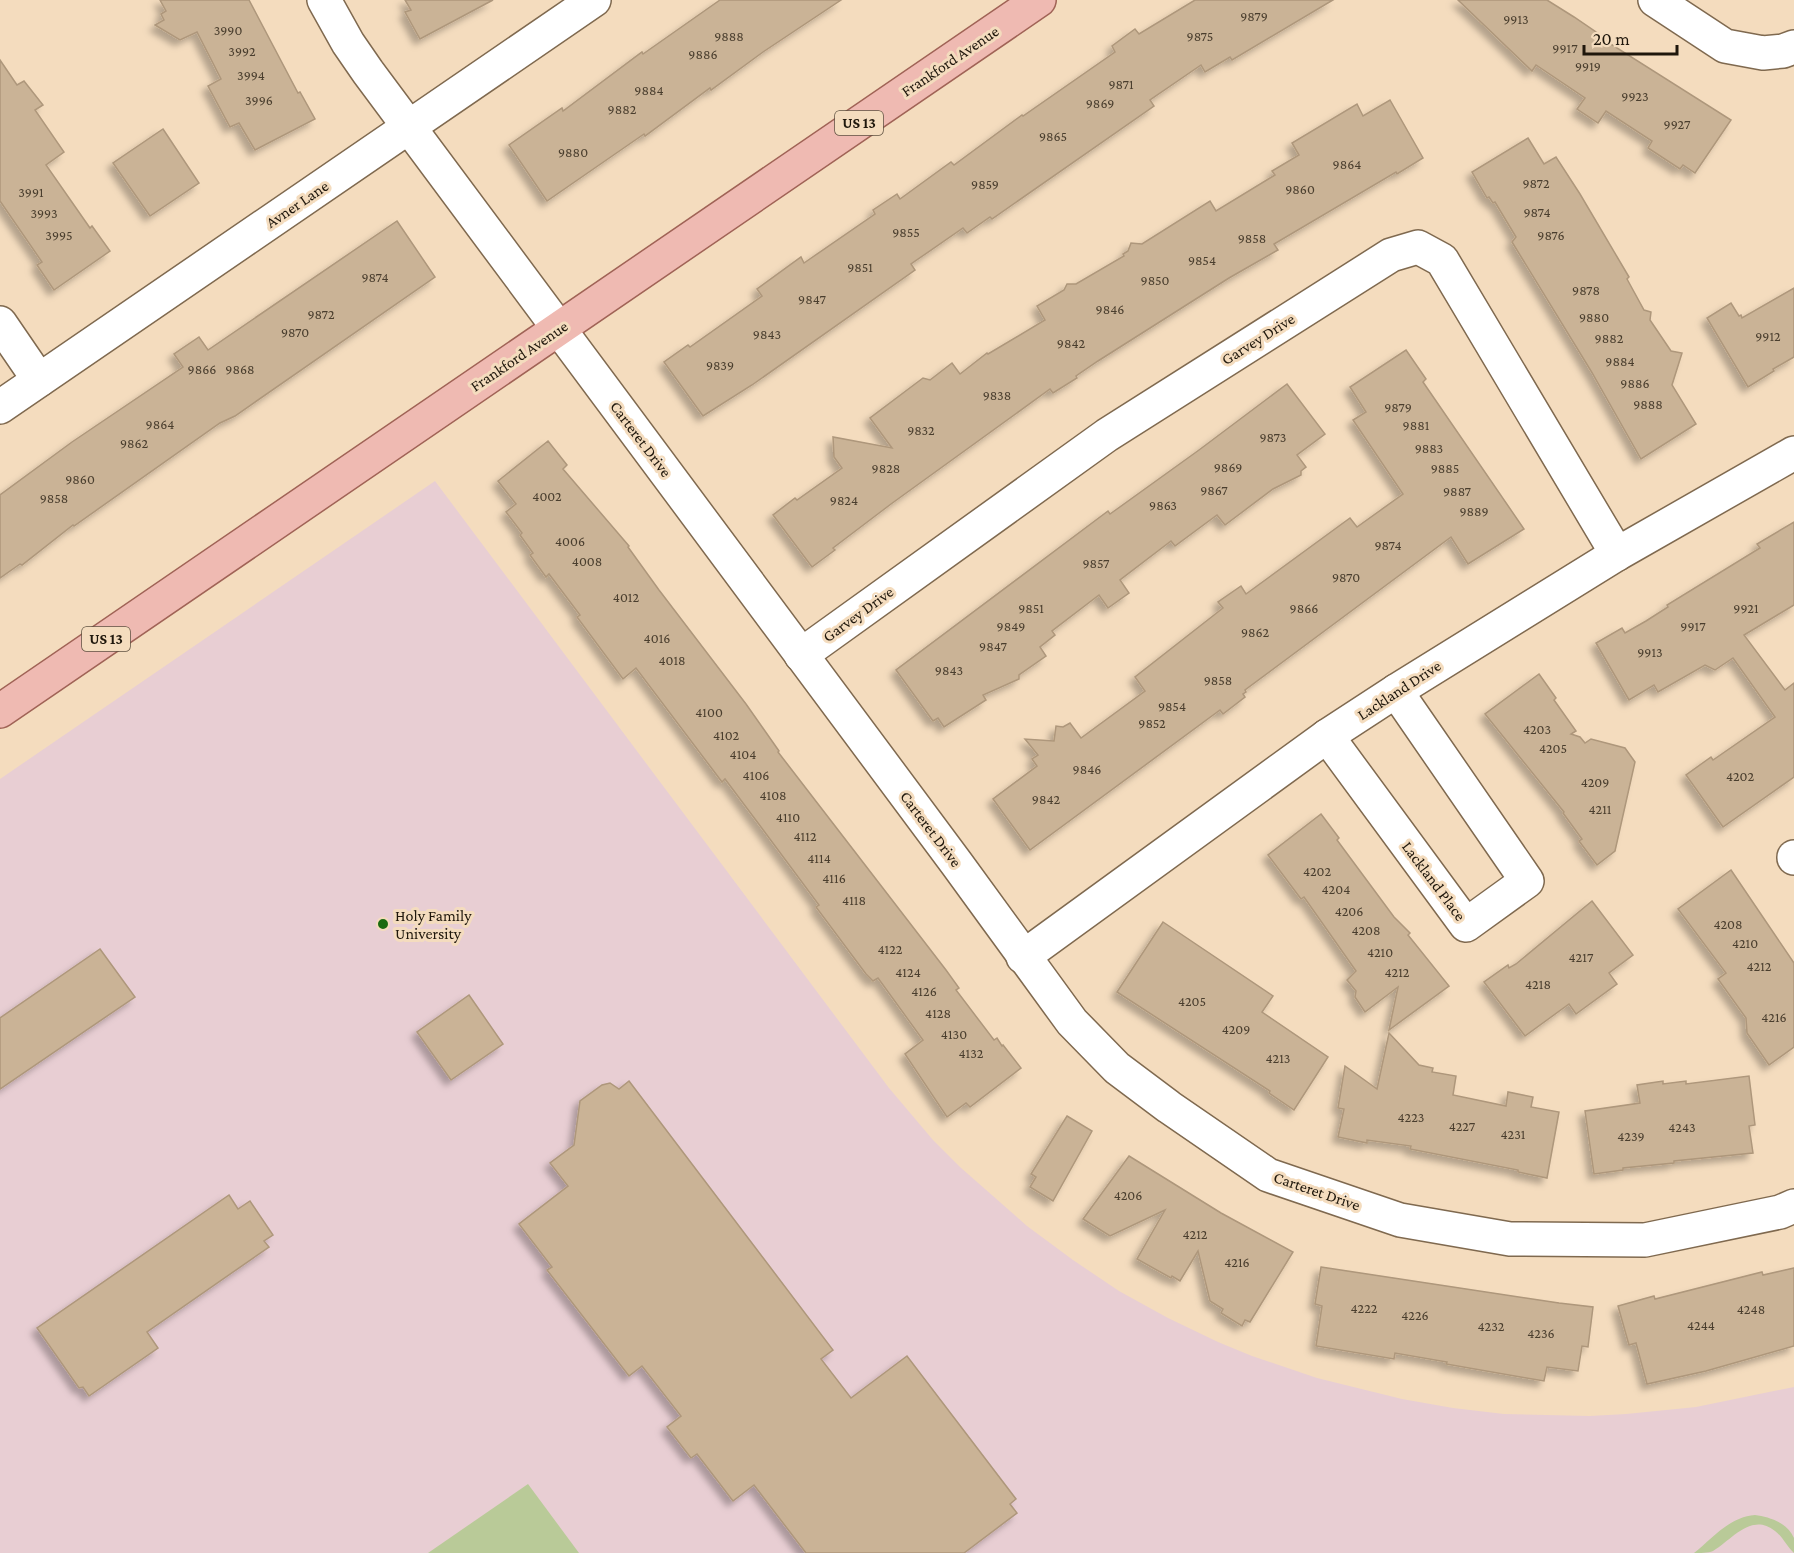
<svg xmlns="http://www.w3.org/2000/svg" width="1794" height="1553" viewBox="0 0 1794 1553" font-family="'Crimson Pro',serif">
<defs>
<filter id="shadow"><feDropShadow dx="-5.5" dy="5.5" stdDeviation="3" flood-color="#0004"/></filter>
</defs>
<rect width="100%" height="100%" fill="#f4dcbe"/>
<polygon fill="#e8ced3" points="435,481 889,1088 933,1140 960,1167 1027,1226 1073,1260 1119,1291 1168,1318 1218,1342 1252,1356 1317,1378 1402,1399 1453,1408 1504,1414 1590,1416 1626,1414 1696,1407 1794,1387 1794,1553 0,1553 0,779"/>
<g fill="#b9ca98">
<polygon points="528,1484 579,1553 428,1553"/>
<path d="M 1755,1515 C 1769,1517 1787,1522 1794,1538 C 1794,1542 1794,1549 1794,1553 C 1787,1547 1783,1537 1775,1531 C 1751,1512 1732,1540 1713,1551 C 1708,1553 1700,1553 1694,1553 C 1713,1538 1729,1517 1755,1515 Z"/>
</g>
<g fill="#cab396" stroke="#ae977b" stroke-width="1.5" filter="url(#shadow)">
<polygon points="160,0 249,0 298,93 300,92 315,119 255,150 239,123 230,127 208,86 221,79 197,32 180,40 155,25 164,20 161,14 166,11"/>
<polygon points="405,0 493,0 420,39 405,12 411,10"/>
<polygon points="720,0 841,0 763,52 711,90 710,88 645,136 644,134 547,201 509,145 562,108 563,111 642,52 643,54"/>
<polygon points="1195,0 1333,0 1232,60 1230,57 1205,72 1201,65 1150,100 1154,106 992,219 990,217 967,233 963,228 911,264 915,270 752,385 703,416 664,362 688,345 690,347 762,296 757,289 801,257 804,263 875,214 873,210 897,194 900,199 951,162 954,165 1022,115 1023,116 1115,52 1112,46 1135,29 1139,34"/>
<polygon points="1458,0 1547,0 1574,17 1599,34 1598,36 1731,120 1695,173 1683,165 1680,169 1648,148 1652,141 1606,111 1598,123 1577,109 1585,98 1536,65 1532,71"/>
<polygon points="0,60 17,85 24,81 43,105 35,110 64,152 46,165 90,228 92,226 110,251 54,290 37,265 42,262 0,201"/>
<polygon points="1390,100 1423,158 1397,174 1396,172 1274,244 1278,250 1229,278 1098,361 1076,376 1077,378 1053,393 1050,389 891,504 833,548 835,550 812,567 773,515 795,498 797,500 842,468 834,457 833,437 892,448 870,418 919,381 923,378 930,380 952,363 960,374 987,353 988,354 1045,320 1037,306 1064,290 1067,284 1076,284 1124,256 1123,254 1128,251 1131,243 1142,244 1210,201 1216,211 1275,175 1272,171 1299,155 1292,143 1357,104 1363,116"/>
<polygon points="163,129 199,183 150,216 113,163"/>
<polygon points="1528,138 1544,164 1556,157 1580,194 1629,277 1627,279 1644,310 1651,312 1650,320 1671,351 1682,353 1672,385 1696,424 1641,459 1591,371 1512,242 1516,237 1495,202 1493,203 1489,197 1487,198 1472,172"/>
<polygon points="397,221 435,277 235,416 220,423 74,526 73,525 22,565 20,564 0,578 0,495 72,442 183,367 174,354 199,337 208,350"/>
<polygon points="1794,288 1794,357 1773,369 1774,371 1748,387 1707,318 1731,303 1739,316 1741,315 1742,318"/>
<polygon points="1406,350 1426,379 1423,382 1524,529 1468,564 1451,537 1245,690 1246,692 1243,694 1245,697 1223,714 1220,710 1030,850 993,799 1037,766 1032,759 1038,755 1025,739 1054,741 1056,726 1063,727 1070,723 1081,738 1145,691 1135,677 1223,608 1218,602 1241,586 1246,594 1350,518 1357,527 1403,494 1353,420 1366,412 1350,387"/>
<polygon points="1287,384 1325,434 1297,455 1306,467 1301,471 1301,475 1273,489 1225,525 1217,515 1175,546 1171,541 1120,580 1129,593 1108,608 1099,595 1052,631 1055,635 1040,647 1046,656 1019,675 1019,679 983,695 986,700 944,727 938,718 933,721 896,670 1108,511 1110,514 1199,450"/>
<polygon points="548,441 567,465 563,469 629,546 628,547 659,590 746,704 779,751 778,752 946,970 959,988 956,990 994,1040 997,1038 1002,1046 1003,1045 1021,1068 970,1107 966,1103 947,1117 905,1054 923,1040 878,978 873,981 866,974 816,907 819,905 758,823 725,779 722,782 636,668 623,679 577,617 580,615 549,574 546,577 530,555 533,553 520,535 522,533 506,512 516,504 498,481"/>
<polygon points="1794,522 1794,605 1744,635 1785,690 1794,683 1794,777 1723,827 1686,775 1711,757 1713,760 1775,717 1733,658 1715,670 1705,665 1658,692 1654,685 1629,700 1596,643 1622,628 1625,633 1646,621 1668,607 1667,605 1760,548 1757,544"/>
<polygon points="1539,674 1556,698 1554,700 1576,731 1571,734 1580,737 1585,743 1591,739 1625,748 1635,762 1615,851 1597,865 1579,841 1582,839 1563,813 1564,812 1485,714"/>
<polygon points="1321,814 1339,838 1337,840 1394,917 1410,933 1408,935 1449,986 1389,1030 1398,987 1365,1012 1355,997 1356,991 1347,980 1356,971 1304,897 1301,899 1268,855"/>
<polygon points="1731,870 1794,963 1794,1047 1769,1065 1747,1033 1746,1018 1718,979 1726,973 1678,909"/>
<polygon points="1592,901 1633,955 1609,973 1617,984 1576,1014 1569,1004 1525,1036 1484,982 1508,965 1509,968 1516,964"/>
<polygon points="1163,922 1273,996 1262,1012 1328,1057 1294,1110 1269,1093 1270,1091 1117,992"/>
<polygon points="100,949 135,997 0,1089 0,1018"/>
<polygon points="469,995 503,1044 451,1080 417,1032"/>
<polygon points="1389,1033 1419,1065 1433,1068 1432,1072 1456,1076 1453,1095 1506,1106 1508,1092 1533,1097 1531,1107 1559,1112 1547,1178 1518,1172 1518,1170 1410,1149 1411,1146 1367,1140 1367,1143 1338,1137 1344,1109 1338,1108 1345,1066 1377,1089"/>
<polygon points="1749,1076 1755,1125 1749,1126 1753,1153 1674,1161 1674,1163 1623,1168 1623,1170 1594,1174 1585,1111 1640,1103 1637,1085 1663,1081 1663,1084 1686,1081 1686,1084"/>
<polygon points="629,1081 833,1350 821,1359 851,1398 907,1356 1016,1499 1010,1504 1017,1513 964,1553 806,1553 754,1485 733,1501 697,1454 691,1458 667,1427 681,1416 642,1366 629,1376 547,1270 552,1267 519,1224 568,1186 550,1163 574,1145 580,1101 602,1085 610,1083 619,1089"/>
<polygon points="1067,1116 1092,1131 1053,1201 1030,1187 1036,1177 1031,1174"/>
<polygon points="1129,1156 1221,1213 1293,1252 1250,1322 1245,1320 1242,1326 1221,1313 1223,1309 1210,1301 1198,1251 1180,1281 1172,1276 1171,1278 1137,1259 1165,1210 1110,1236 1083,1219"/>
<polygon points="229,1195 238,1209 250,1201 273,1235 264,1241 269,1247 147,1332 158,1348 89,1396 83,1387 79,1388 37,1328"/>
<polygon points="1321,1267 1559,1303 1593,1307 1588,1347 1582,1346 1578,1371 1547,1367 1544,1381 1446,1364 1447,1362 1395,1353 1394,1359 1316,1346 1322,1306 1315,1304"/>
<polygon points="1794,1268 1794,1346 1706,1371 1647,1384 1636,1343 1629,1345 1618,1306 1654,1296 1655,1299 1762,1272 1763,1275"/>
</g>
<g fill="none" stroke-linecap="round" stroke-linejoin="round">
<g stroke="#7f694f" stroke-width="36">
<g id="minor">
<polyline points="324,0 348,43 368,72 957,864 1072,1022 1117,1068 1169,1107 1268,1175 1400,1220 1510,1239 1645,1240 1780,1212 1794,1206"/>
<polyline points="1655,0 1725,46 1763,53 1783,51 1794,47"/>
<polyline points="0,323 39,380"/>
<polyline points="0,407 594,0"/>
<polyline points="801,655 1107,435 1391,255 1418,247 1442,260 1617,554"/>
<polyline points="1327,736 1466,925 1527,881 1396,691"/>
<polyline points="1794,857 1794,858"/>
<polyline points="1023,957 1327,736 1396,691 1617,554 1794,453"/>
</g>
</g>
<g stroke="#a06356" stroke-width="36">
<polyline id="major" points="0,711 1039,0"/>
</g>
<use href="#minor" stroke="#fff" stroke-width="33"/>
<use href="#major" stroke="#efbab2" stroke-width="33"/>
</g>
<circle fill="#1a6b10" stroke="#f4dcbe" stroke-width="2" cx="383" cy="924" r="6"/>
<g text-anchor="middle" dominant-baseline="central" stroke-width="6" stroke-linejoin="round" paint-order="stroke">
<g font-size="14" fill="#4a3e2e">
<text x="1254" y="16">9879</text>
<text x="1516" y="19">9913</text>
<text x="228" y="30">3990</text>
<text x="729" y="36">9888</text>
<text x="1200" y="36">9875</text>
<text x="1565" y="48">9917</text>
<text x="242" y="51">3992</text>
<text x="703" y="54">9886</text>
<text x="1588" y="66">9919</text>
<text x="251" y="75">3994</text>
<text x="1121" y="84">9871</text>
<text x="649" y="90">9884</text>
<text x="1635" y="96">9923</text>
<text x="259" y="100">3996</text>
<text x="1100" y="103">9869</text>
<text x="622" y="109">9882</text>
<text x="1677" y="124">9927</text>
<text x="1053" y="136">9865</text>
<text x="573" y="152">9880</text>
<text x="1347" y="164">9864</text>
<text x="1536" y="183">9872</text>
<text x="985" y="184">9859</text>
<text x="1300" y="189">9860</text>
<text x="31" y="192">3991</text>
<text x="1537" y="212">9874</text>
<text x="44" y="213">3993</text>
<text x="906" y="232">9855</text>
<text x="59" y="235">3995</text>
<text x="1551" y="235">9876</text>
<text x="1252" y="238">9858</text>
<text x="1202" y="260">9854</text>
<text x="860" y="267">9851</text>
<text x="375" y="277">9874</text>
<text x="1155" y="280">9850</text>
<text x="1586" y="290">9878</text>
<text x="812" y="299">9847</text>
<text x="1110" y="309">9846</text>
<text x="321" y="314">9872</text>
<text x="1594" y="317">9880</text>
<text x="295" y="332">9870</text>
<text x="767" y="334">9843</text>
<text x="1768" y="336">9912</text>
<text x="1609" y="338">9882</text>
<text x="1071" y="343">9842</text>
<text x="1620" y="361">9884</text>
<text x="720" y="365">9839</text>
<text x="202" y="369">9866</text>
<text x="240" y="369">9868</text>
<text x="1635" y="383">9886</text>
<text x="997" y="395">9838</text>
<text x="1648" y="404">9888</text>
<text x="1398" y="407">9879</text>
<text x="160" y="424">9864</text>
<text x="1416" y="425">9881</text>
<text x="921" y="430">9832</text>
<text x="1273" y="437">9873</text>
<text x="134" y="443">9862</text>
<text x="1429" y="448">9883</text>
<text x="1228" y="467">9869</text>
<text x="886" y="468">9828</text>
<text x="1445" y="468">9885</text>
<text x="80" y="479">9860</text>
<text x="1214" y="490">9867</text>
<text x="1457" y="491">9887</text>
<text x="547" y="496">4002</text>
<text x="54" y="498">9858</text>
<text x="844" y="500">9824</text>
<text x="1163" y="505">9863</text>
<text x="1474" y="511">9889</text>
<text x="570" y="541">4006</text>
<text x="1388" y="545">9874</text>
<text x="587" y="561">4008</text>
<text x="1096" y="563">9857</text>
<text x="1346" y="577">9870</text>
<text x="626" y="597">4012</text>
<text x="1031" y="608">9851</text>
<text x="1304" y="608">9866</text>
<text x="1746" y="608">9921</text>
<text x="1011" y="626">9849</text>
<text x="1693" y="626">9917</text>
<text x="1255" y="632">9862</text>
<text x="657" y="638">4016</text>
<text x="993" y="646">9847</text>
<text x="1650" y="652">9913</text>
<text x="672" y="660">4018</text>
<text x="949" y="670">9843</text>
<text x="1218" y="680">9858</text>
<text x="1172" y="706">9854</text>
<text x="709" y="712">4100</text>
<text x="1152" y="723">9852</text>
<text x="1537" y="729">4203</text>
<text x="726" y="735">4102</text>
<text x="1553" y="748">4205</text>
<text x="743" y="754">4104</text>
<text x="1087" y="769">9846</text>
<text x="756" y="775">4106</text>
<text x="1740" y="776">4202</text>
<text x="1595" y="782">4209</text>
<text x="773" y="795">4108</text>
<text x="1046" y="799">9842</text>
<text x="1600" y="809">4211</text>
<text x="788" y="817">4110</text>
<text x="805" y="836">4112</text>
<text x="819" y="858">4114</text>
<text x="1317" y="871">4202</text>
<text x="834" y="878">4116</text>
<text x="1336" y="889">4204</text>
<text x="854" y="900">4118</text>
<text x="1349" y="911">4206</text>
<text x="1728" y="924">4208</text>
<text x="1366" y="930">4208</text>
<text x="1745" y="943">4210</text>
<text x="890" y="949">4122</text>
<text x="1380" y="952">4210</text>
<text x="1581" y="957">4217</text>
<text x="1759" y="966">4212</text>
<text x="908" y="972">4124</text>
<text x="1397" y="972">4212</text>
<text x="1538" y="984">4218</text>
<text x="924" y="991">4126</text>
<text x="1192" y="1001">4205</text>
<text x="938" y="1013">4128</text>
<text x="1774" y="1017">4216</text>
<text x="1236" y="1029">4209</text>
<text x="954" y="1034">4130</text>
<text x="971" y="1053">4132</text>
<text x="1278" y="1058">4213</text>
<text x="1411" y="1117">4223</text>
<text x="1462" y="1126">4227</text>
<text x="1682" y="1127">4243</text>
<text x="1513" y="1134">4231</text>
<text x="1631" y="1136">4239</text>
<text x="1128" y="1195">4206</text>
<text x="1195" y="1234">4212</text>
<text x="1237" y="1262">4216</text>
<text x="1364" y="1308">4222</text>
<text x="1751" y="1309">4248</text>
<text x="1415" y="1315">4226</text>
<text x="1701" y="1325">4244</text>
<text x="1491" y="1326">4232</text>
<text x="1541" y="1333">4236</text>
</g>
<g fill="#f4dcbe" stroke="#5f5241" stroke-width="1.5">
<rect x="835" y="111" width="48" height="24" rx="4.5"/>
<rect x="82" y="627" width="48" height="24" rx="4.5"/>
</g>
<g font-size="15" font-weight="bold" fill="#1f170c">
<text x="859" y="123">US 13</text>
<text x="106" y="639">US 13</text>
</g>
<g font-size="16" fill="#1f170c" stroke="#f4dcbe">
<text transform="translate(950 61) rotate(-34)">Frankford Avenue</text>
<text transform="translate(297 204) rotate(-34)">Avner Lane</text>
<text transform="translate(1258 339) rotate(-32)">Garvey Drive</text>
<text transform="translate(519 356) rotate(-34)">Frankford Avenue</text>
<text transform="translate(641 439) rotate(53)">Carteret Drive</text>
<text transform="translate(858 614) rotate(-36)">Garvey Drive</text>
<text transform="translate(1399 690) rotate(-33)">Lackland Drive</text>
<text transform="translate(931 829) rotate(53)">Carteret Drive</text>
<text transform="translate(1434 881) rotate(53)">Lackland Place</text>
<text transform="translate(1317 1191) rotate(19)">Carteret Drive</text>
</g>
<g font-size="16" fill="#1f170c" stroke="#f4dcbe" text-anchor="start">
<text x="395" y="915">Holy Family<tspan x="395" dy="18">University</tspan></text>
</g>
</g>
<path d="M1584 45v9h93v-9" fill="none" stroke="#1f170c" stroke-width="3"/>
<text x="1593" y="45" font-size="18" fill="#1f170c" stroke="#f4dcbe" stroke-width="4.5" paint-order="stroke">20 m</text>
</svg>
